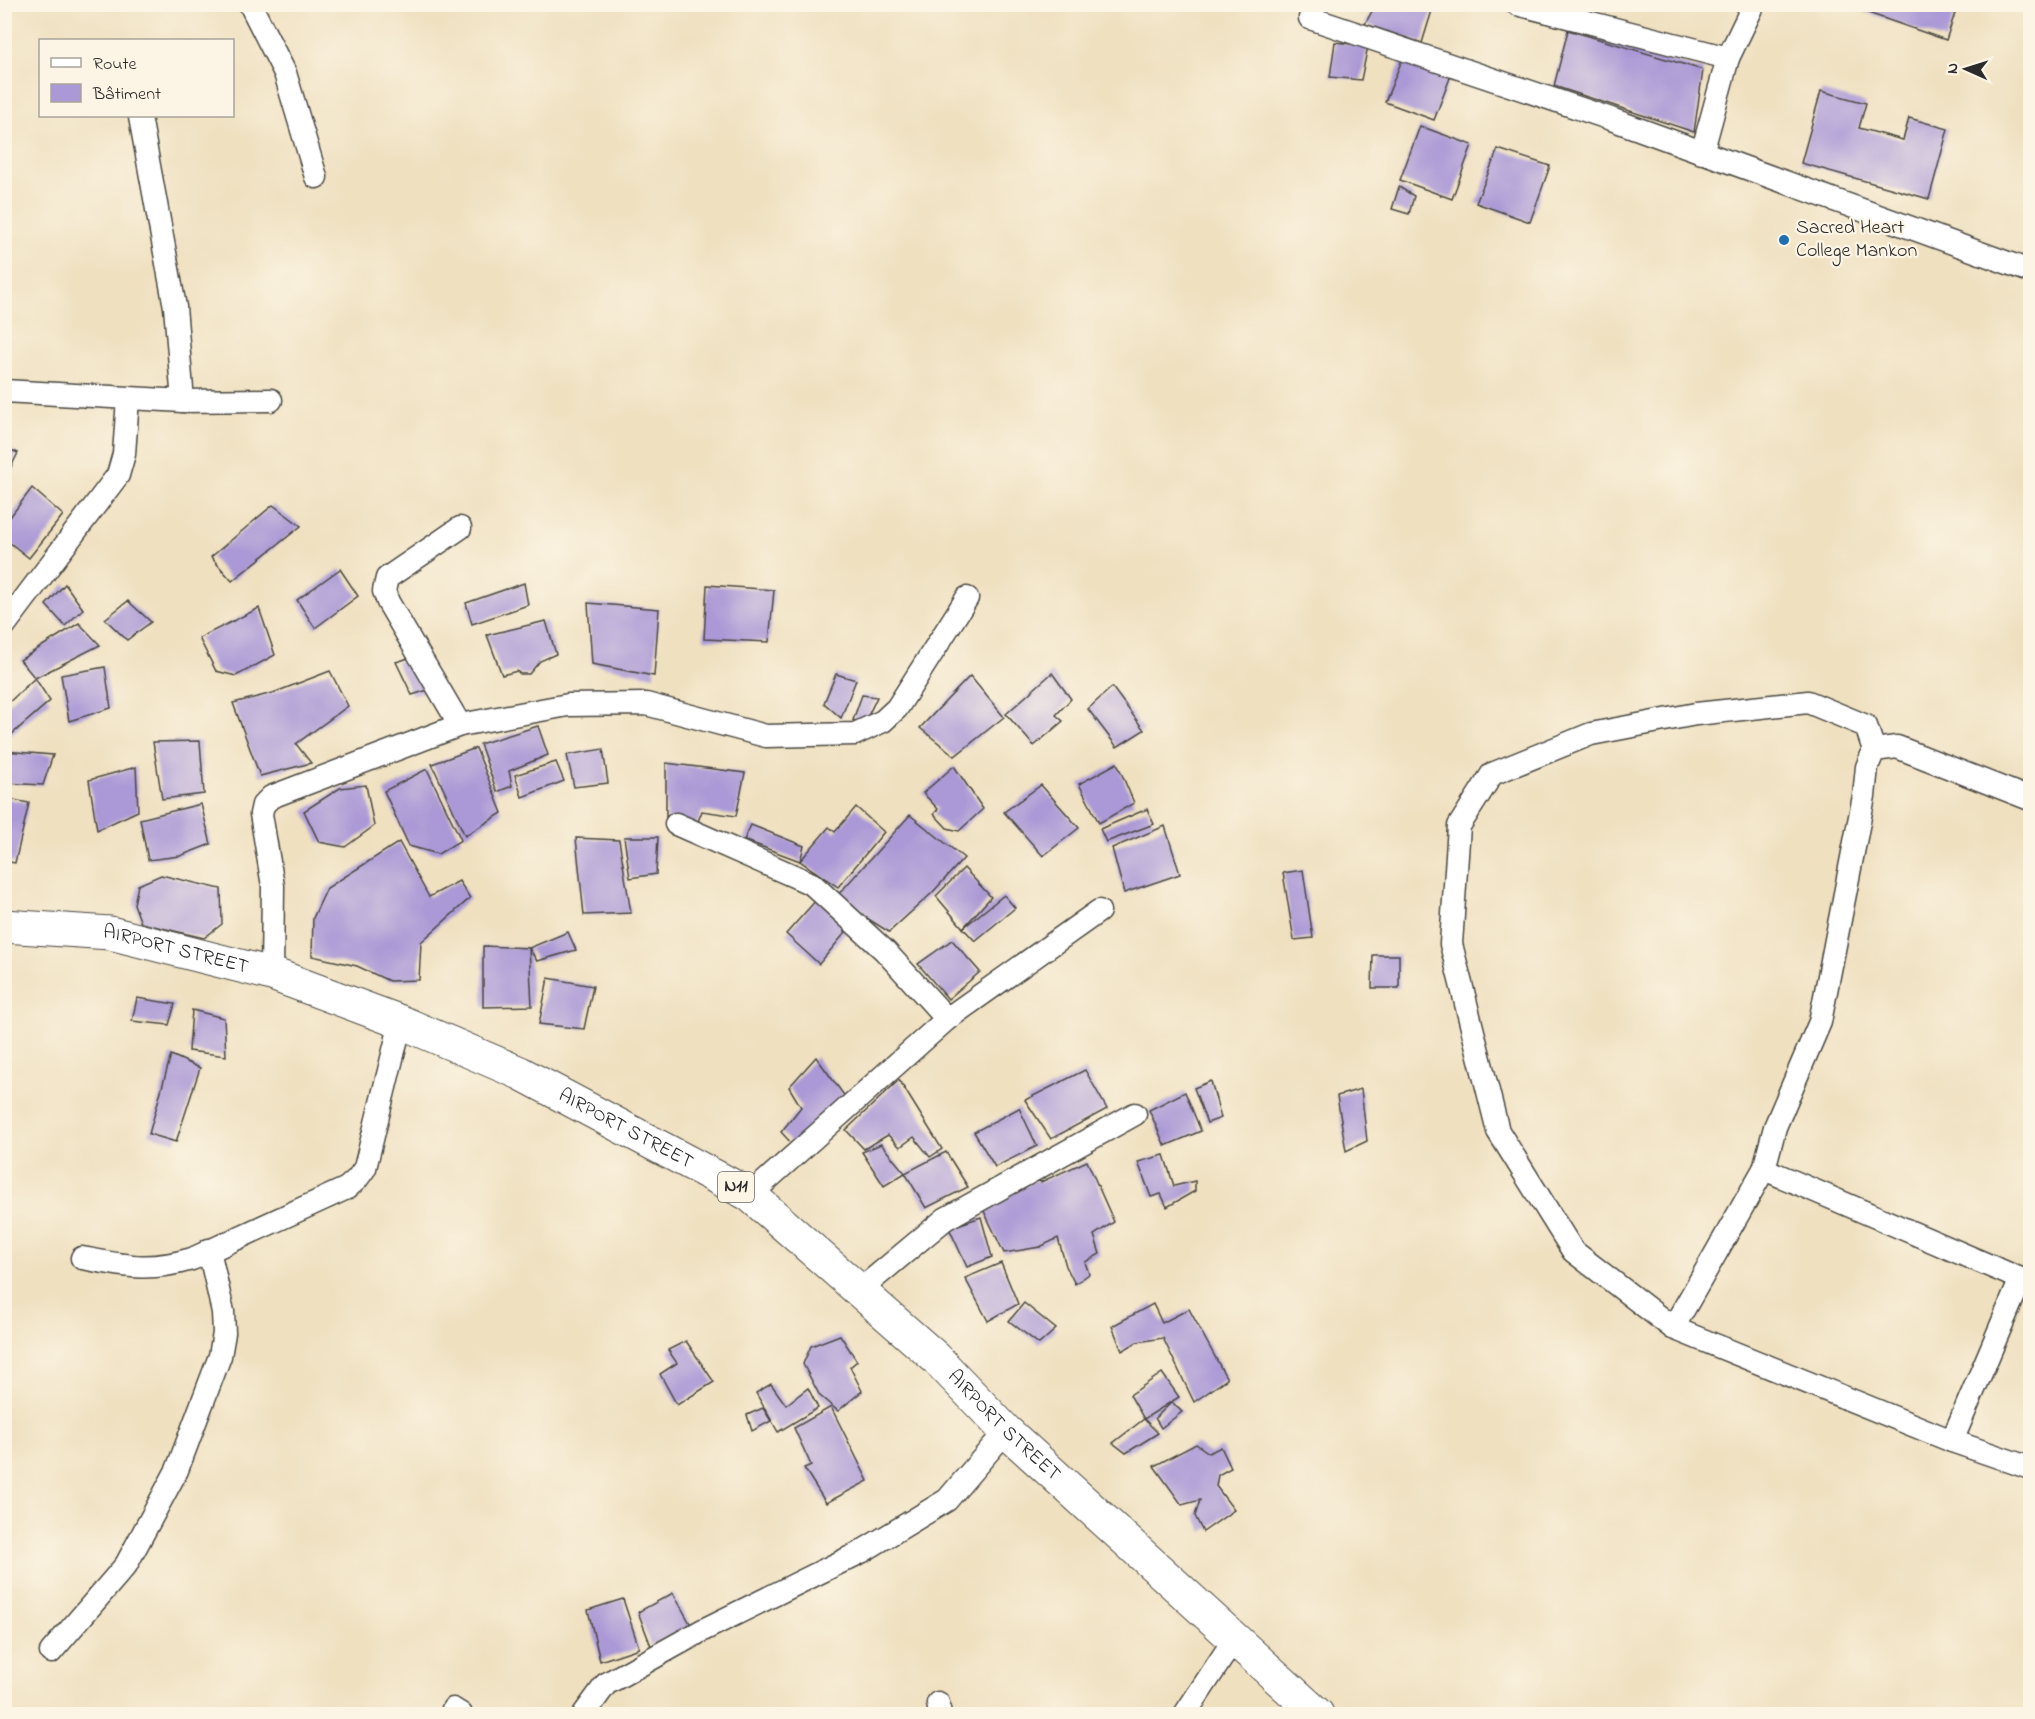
<svg xmlns="http://www.w3.org/2000/svg" width="2035" height="1719" viewBox="0 0 2035 1719" font-family="'Indie Flower',sans-serif">
<rect width="100%" height="100%" fill="#fcf5e5"/>
<filter id="ink" filterUnits="userSpaceOnUse"><feTurbulence type="fractalNoise" baseFrequency=".0167" numOctaves="2"/><feDisplacementMap in="SourceGraphic" scale="12" xChannelSelector="R" yChannelSelector="G"/><feConvolveMatrix kernelMatrix="1 2 1 2 8 2 1 2 1" color-interpolation-filters="sRGB"/></filter>
<filter id="wash" filterUnits="userSpaceOnUse"><feTurbulence type="fractalNoise" baseFrequency=".008" numOctaves="4" result="noise"/><feDisplacementMap in="SourceGraphic" scale="24" xChannelSelector="R" yChannelSelector="G"/><feGaussianBlur stdDeviation="1.35" result="paint"/><feColorMatrix in="noise" values="0 0 0 0 0 0 0 0 0 0 0 0 0 0 0 0 0 1.4 0 .05"/><feComposite in="paint" operator="in"/></filter>
<g filter="url(#wash)">
<rect width="100%" height="100%" fill="#efe0c0"/>
<g id="blocks">
<g fill="#aa99d6">
<polygon points="1376,4 1434,4 1422,43 1365,24"/>
<polygon points="1852,4 1958,4 1946,40 1851,7"/>
<polygon points="1568,30 1703,70 1694,132 1554,86"/>
<polygon points="1335,42 1368,46 1361,80 1330,77"/>
<polygon points="1404,55 1453,70 1434,120 1385,102"/>
<polygon points="1821,91 1866,103 1859,128 1903,140 1909,118 1948,129 1929,199 1801,163"/>
<polygon points="1420,126 1472,145 1452,199 1400,180"/>
<polygon points="1498,149 1550,166 1530,222 1476,203"/>
<polygon points="1399,187 1414,196 1409,214 1392,209"/>
<polygon points="4,447 18,453 4,481"/>
<polygon points="32,488 63,515 29,558 4,538 4,525"/>
<polygon points="273,505 301,526 232,581 211,557"/>
<polygon points="340,569 358,596 315,628 297,600"/>
<polygon points="524,583 528,605 472,624 466,603"/>
<polygon points="65,584 83,609 65,626 46,605"/>
<polygon points="707,585 774,590 769,642 704,639"/>
<polygon points="128,601 151,622 127,640 105,619"/>
<polygon points="588,603 659,609 654,676 592,664"/>
<polygon points="259,608 275,655 236,676 216,671 199,638"/>
<polygon points="546,621 556,654 540,661 529,674 520,674 517,671 502,675 487,635"/>
<polygon points="79,623 100,645 35,678 20,660"/>
<polygon points="412,657 431,689 412,695 396,662"/>
<polygon points="105,667 111,708 69,721 61,675"/>
<polygon points="330,671 348,706 296,744 311,763 260,776 233,703 273,693"/>
<polygon points="1052,673 1071,699 1056,715 1063,721 1034,746 1006,714"/>
<polygon points="836,674 856,680 841,718 824,703"/>
<polygon points="970,676 1004,717 955,756 920,728"/>
<polygon points="35,678 50,701 4,741 4,707"/>
<polygon points="1112,687 1144,730 1117,747 1088,709"/>
<polygon points="862,695 877,697 864,724 853,720"/>
<polygon points="538,726 548,755 509,771 512,786 497,792 480,744"/>
<polygon points="200,741 204,794 162,799 153,742"/>
<polygon points="476,748 502,813 465,836 432,764"/>
<polygon points="603,749 608,783 574,787 567,755"/>
<polygon points="4,751 53,755 43,785 4,783"/>
<polygon points="556,762 564,781 522,797 515,775"/>
<polygon points="666,763 745,773 736,816 702,811 696,827 666,818"/>
<polygon points="1117,763 1134,803 1099,823 1079,784"/>
<polygon points="954,766 983,809 959,831 947,828 934,814 938,809 923,793"/>
<polygon points="136,767 138,811 97,830 89,780"/>
<polygon points="427,769 461,840 438,854 409,846 384,791"/>
<polygon points="366,785 374,826 345,847 319,842 304,811 340,788"/>
<polygon points="1041,785 1079,828 1043,856 1004,812"/>
<polygon points="4,798 29,803 15,863 4,861"/>
<polygon points="201,804 211,844 180,856 148,860 140,819"/>
<polygon points="856,807 884,832 838,887 800,861 829,827 835,832"/>
<polygon points="1147,809 1154,824 1106,842 1100,829"/>
<polygon points="910,815 964,858 932,893 889,932 835,898"/>
<polygon points="751,825 804,846 800,861 744,840"/>
<polygon points="1165,826 1180,874 1124,893 1112,848"/>
<polygon points="624,837 658,837 656,874 630,878"/>
<polygon points="576,838 619,840 631,913 584,915"/>
<polygon points="399,842 429,897 459,881 470,898 421,942 419,980 389,981 357,966 312,956 313,918 327,888"/>
<polygon points="964,868 991,897 963,928 936,896"/>
<polygon points="1303,870 1313,938 1294,940 1283,873"/>
<polygon points="161,875 221,889 222,924 204,938 141,923 134,904 138,885"/>
<polygon points="1004,895 1015,908 975,941 963,928"/>
<polygon points="818,898 850,927 819,964 786,934"/>
<polygon points="568,932 576,950 537,961 529,948"/>
<polygon points="952,940 980,972 948,999 918,964"/>
<polygon points="483,946 529,948 532,1006 483,1007"/>
<polygon points="1373,955 1399,955 1399,988 1372,988"/>
<polygon points="548,978 593,986 584,1029 539,1024"/>
<polygon points="137,998 175,1004 169,1025 132,1021"/>
<polygon points="192,1010 224,1018 226,1056 189,1051"/>
<polygon points="171,1055 200,1068 176,1142 149,1134"/>
<polygon points="816,1057 846,1098 795,1147 781,1132 801,1107 789,1087"/>
<polygon points="1085,1070 1107,1109 1051,1139 1025,1100"/>
<polygon points="899,1080 942,1149 930,1157 914,1137 900,1147 888,1135 864,1149 846,1130"/>
<polygon points="1211,1081 1221,1118 1207,1123 1194,1088"/>
<polygon points="1361,1089 1367,1141 1346,1151 1337,1096"/>
<polygon points="1185,1092 1201,1131 1165,1146 1149,1110"/>
<polygon points="1019,1108 1037,1146 995,1167 974,1132"/>
<polygon points="881,1144 905,1173 884,1186 862,1152"/>
<polygon points="946,1152 968,1187 926,1208 905,1173"/>
<polygon points="1164,1155 1174,1186 1195,1181 1195,1191 1167,1207 1161,1194 1151,1197 1138,1162"/>
<polygon points="1087,1161 1114,1222 1094,1235 1100,1254 1085,1262 1089,1274 1075,1284 1066,1266 1058,1238 1040,1247 1004,1253 983,1209 1035,1180 1041,1182"/>
<polygon points="981,1217 992,1257 967,1267 949,1228"/>
<polygon points="1001,1263 1018,1304 988,1321 965,1278"/>
<polygon points="1024,1303 1056,1329 1039,1344 1009,1321"/>
<polygon points="1153,1304 1162,1323 1189,1309 1227,1379 1194,1402 1163,1338 1137,1342 1122,1351 1112,1326"/>
<polygon points="840,1335 857,1361 850,1367 862,1391 838,1411 820,1396 803,1364 811,1346"/>
<polygon points="686,1341 714,1382 677,1405 660,1374 677,1363 668,1350"/>
<polygon points="1162,1373 1179,1397 1144,1419 1130,1395"/>
<polygon points="771,1384 786,1405 808,1388 818,1408 778,1432 756,1393"/>
<polygon points="1172,1402 1182,1412 1161,1428 1155,1418"/>
<polygon points="831,1407 868,1481 826,1503 804,1468 811,1465 794,1428"/>
<polygon points="763,1408 771,1421 752,1431 747,1415"/>
<polygon points="1144,1419 1158,1433 1126,1453 1113,1443"/>
<polygon points="1196,1444 1209,1453 1221,1447 1231,1468 1218,1475 1216,1486 1234,1510 1203,1532 1195,1516 1200,1500 1182,1505 1154,1466"/>
<polygon points="673,1593 692,1627 651,1646 638,1612"/>
<polygon points="623,1599 639,1648 600,1661 588,1610"/>
</g>
</g>
</g>
<g filter="url(#ink)">
<use href="#blocks" fill-opacity="0" stroke="#484641" stroke-width="1.5"/>
<g fill="none" stroke-linecap="round" stroke-linejoin="round">
<g stroke="#484641" stroke-width="25">
<g id="minor">
<polyline points="250,4 285,73 316,177"/>
<polyline points="1517,4 1728,58"/>
<polyline points="1310,18 1611,119 2030,271"/>
<polyline points="140,117 175,307 183,401"/>
<polyline points="1702,153 1728,58 1754,4"/>
<polyline points="4,391 183,401 271,400"/>
<polyline points="460,528 387,578 384,591 388,602 460,725"/>
<polyline points="4,626 118,475 124,454 128,399"/>
<polyline points="1874,750 1866,726 1808,702 1696,714 1591,734 1492,774 1459,826 1451,944 1498,1131 1573,1251 1673,1328 1952,1441 2030,1468"/>
<polyline points="676,824 812,884 885,951 947,1019"/>
<polyline points="272,974 273,886 261,814 263,805 271,797 460,725 568,705 646,704 766,736 855,734 883,721 897,708 967,598"/>
<polyline points="1764,1169 2030,1283"/>
<polyline points="750,1195 947,1019 1099,911"/>
<path d="M 82,1258 C 126,1266 148,1272 192,1259 L 347,1188 L 357,1179 L 365,1168 L 401,1022"/>
<polyline points="860,1290 945,1219 1135,1114"/>
<polyline points="1673,1328 1764,1169 1775,1127 1820,1022 1864,796 1867,767 1874,750 1897,747 2030,799"/>
<polyline points="1952,1441 2021,1279"/>
<polyline points="51,1652 126,1565 177,1470 220,1356 224,1333 223,1312 209,1250"/>
<polyline points="938,1703 940,1714"/>
<polyline points="453,1709 461,1714"/>
<polyline points="584,1714 606,1684 703,1630 861,1552 947,1500 1006,1431"/>
<polyline points="1185,1714 1235,1638"/>
</g>
</g>
<g stroke="#484641" stroke-width="35">
<g id="highway">
<path id="s1" d="M 4,926 L 110,933 L 272,974 L 401,1022 L 520,1073 L 750,1195 L 936,1358 L 1006,1431 L 1317,1714"/>
</g>
</g>
<use href="#minor" stroke="#fff" stroke-width="22"/>
<use href="#highway" stroke="#fff" stroke-width="33"/>
</g>
</g>
<circle fill="#1f6fb2" stroke="#fcf5e5" stroke-width="2" cx="1784" cy="240" r="6"/>
<g text-anchor="middle" dominant-baseline="central" stroke-width="4.5" stroke-linejoin="round" paint-order="stroke">
<rect fill="#fcf5e5" stroke="#6a6863" stroke-width="1.5" x="718" y="1172" width="36" height="30" rx="4.5"/>
<g font-size="18" font-weight="bold" fill="#2b2b2b">
<text x="736" y="1187">N11</text>
</g>
<g font-size="20" fill="#2b2b2b" stroke="#fcf5e5" text-anchor="start">
<text x="1796" y="228">Sacred Heart<tspan x="1796" dy="23">College Mankon</tspan></text>
</g>
<g font-size="20" fill="#2b2b2b" stroke="#fcf5e5">
<text stroke="none"><textPath href="#s1" startOffset="174">AIRPORT STREET</textPath></text>
<text stroke="none"><textPath href="#s1" startOffset="660">AIRPORT STREET</textPath></text>
<text stroke="none"><textPath href="#s1" startOffset="1144">AIRPORT STREET</textPath></text>
</g>
</g>
<rect width="2035" height="1719" fill="none" stroke="#fcf5e5" stroke-width="24"/>
<rect x="39" y="39" width="195" height="78" fill="#fcf5e5" stroke="#a8a49b" stroke-width="1.5"/>
<rect x="51" y="58" width="30" height="9" fill="#ffffff" stroke="#a8a49b" stroke-width="1.5"/>
<text x="93" y="69" font-size="18" fill="#2b2b2b">Route</text>
<rect x="51" y="84" width="30" height="18" fill="#aa99d6" stroke="#a8a49b" stroke-width="1.5"/>
<text x="93" y="99" font-size="18" fill="#2b2b2b">Bâtiment</text>
<g transform="translate(1966 69) rotate(273)" stroke="#fcf5e5" stroke-width="4.5" paint-order="stroke">
<path d="M0-4.5L10 22L0 15L-10 22Z" fill="#2b2b2b"/>
<text y="-9" font-size="16" font-weight="bold" text-anchor="middle" fill="#2b2b2b">N</text>
</g>
</svg>
